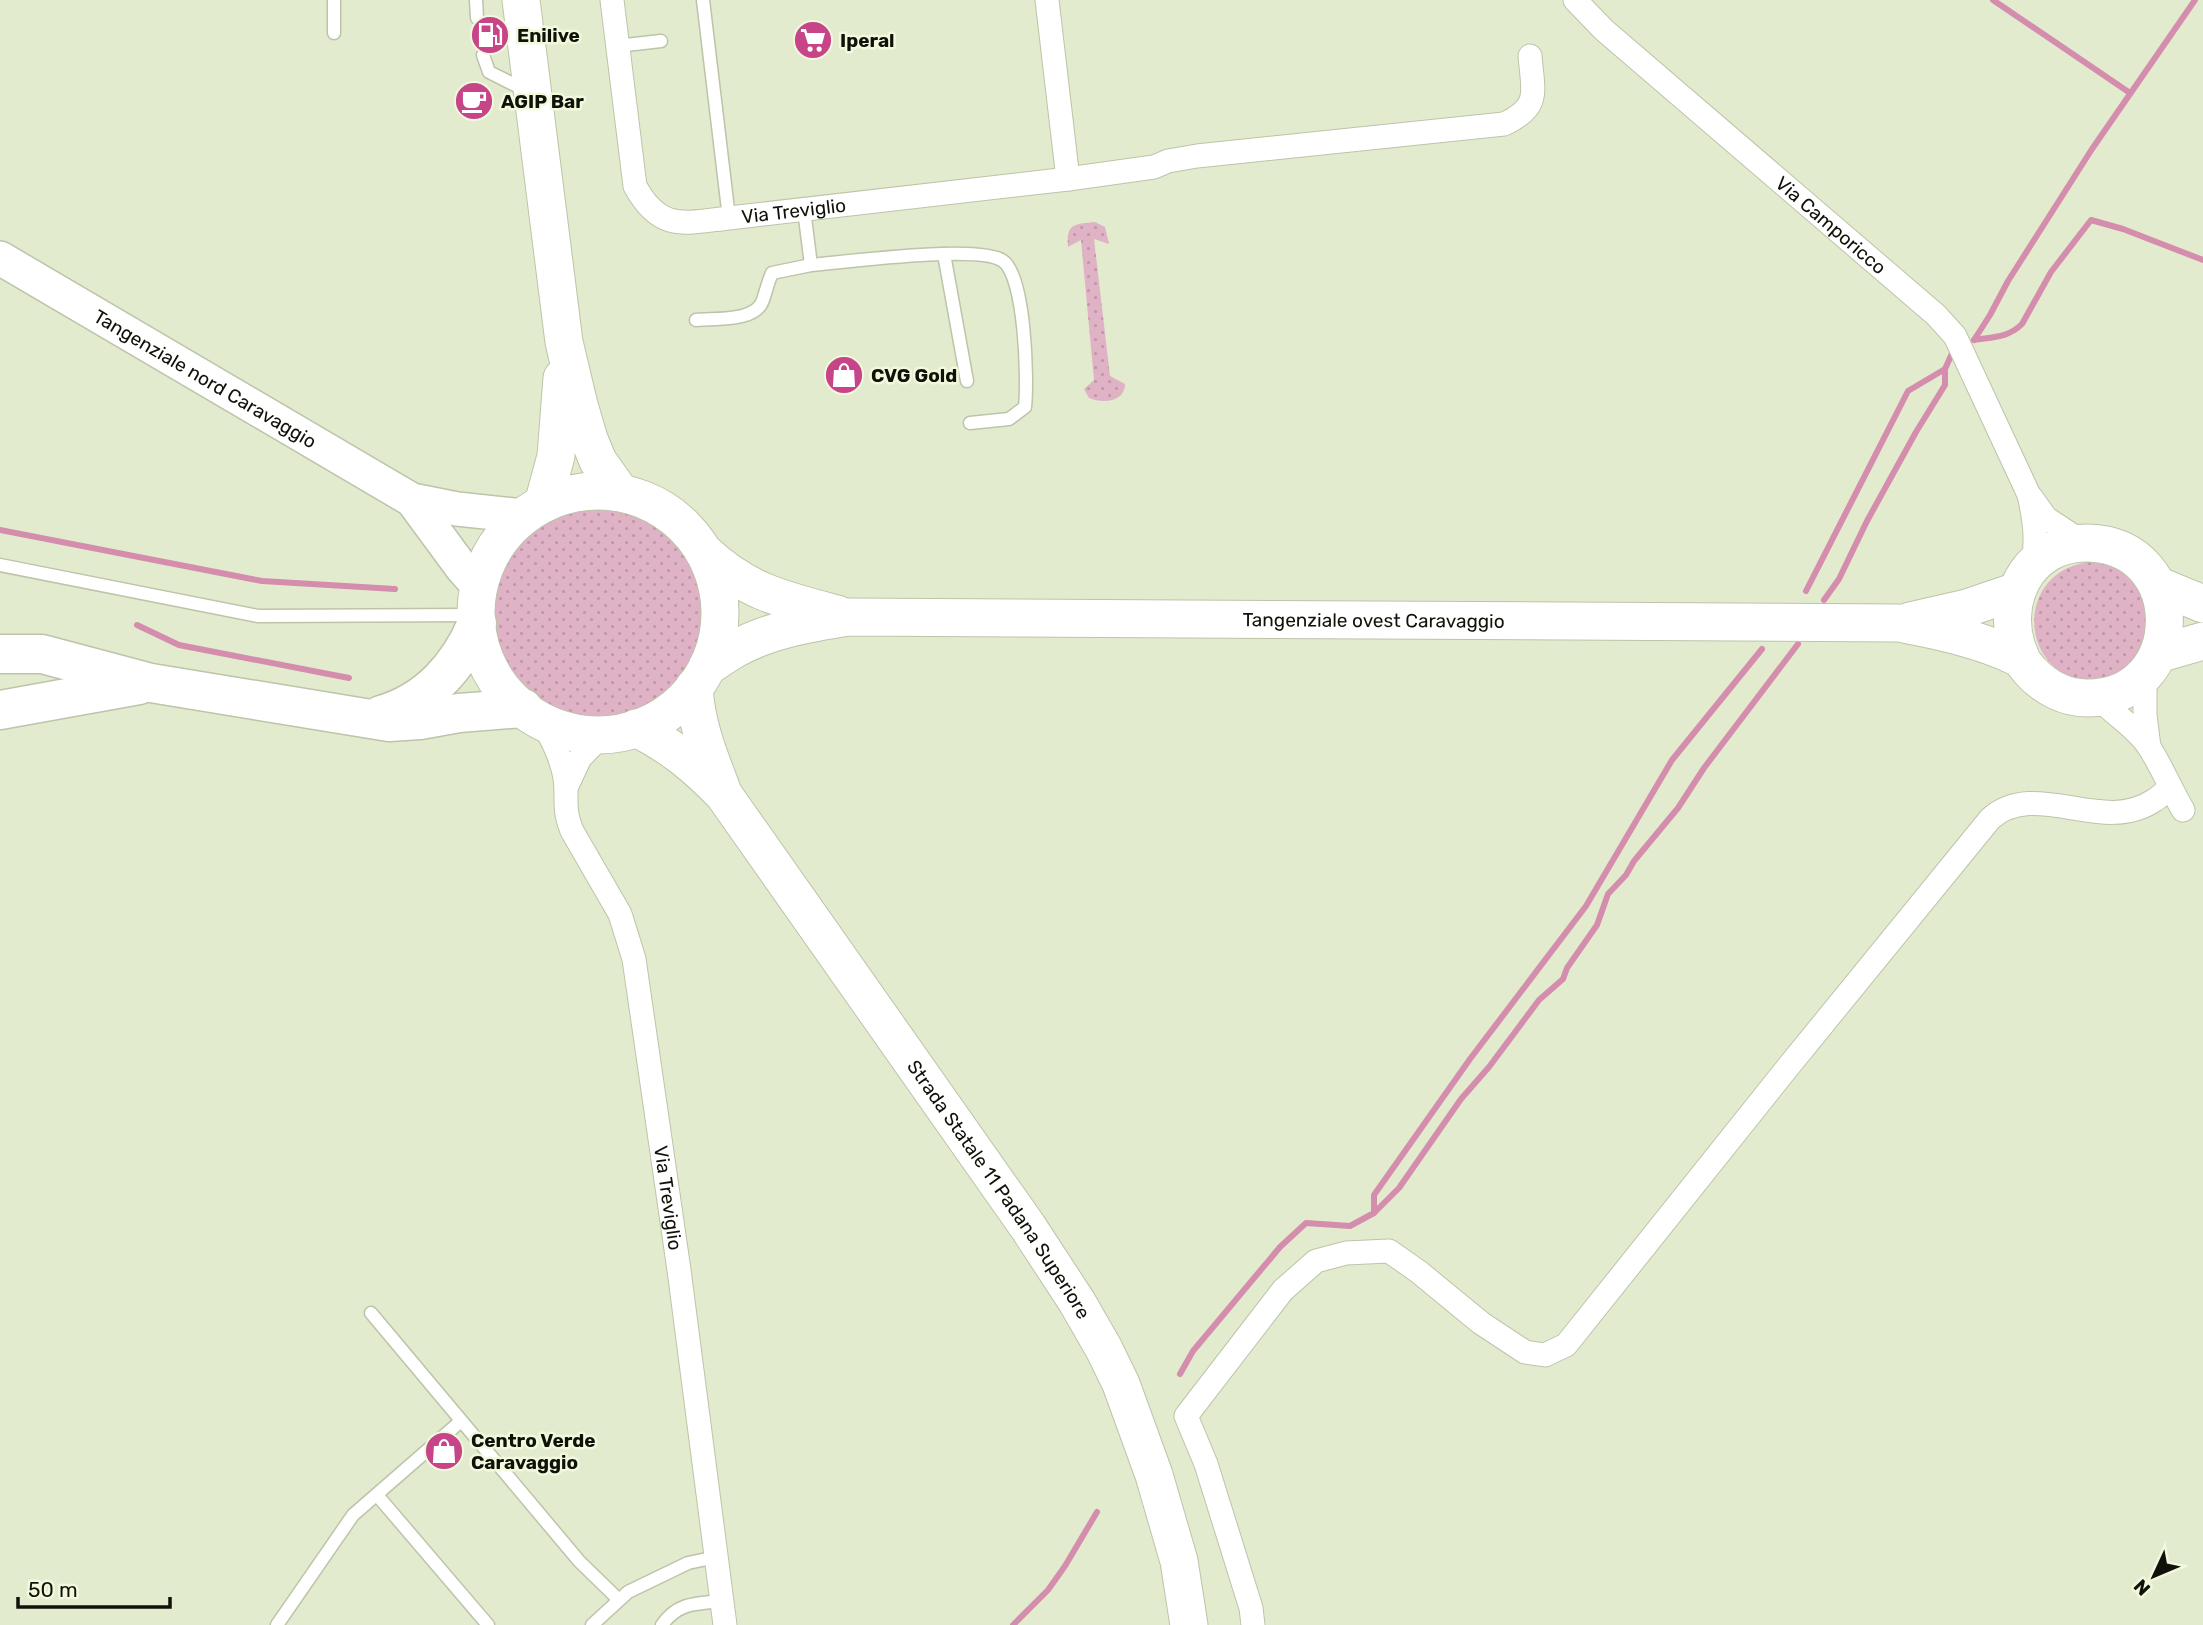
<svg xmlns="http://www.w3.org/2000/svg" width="2203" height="1625" viewBox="0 0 2203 1625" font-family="Rubik,sans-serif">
<defs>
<pattern id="grass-dots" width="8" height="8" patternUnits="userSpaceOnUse" patternTransform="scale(1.75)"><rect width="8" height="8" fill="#e0b2c5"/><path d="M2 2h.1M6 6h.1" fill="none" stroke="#bf98a8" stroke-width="1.8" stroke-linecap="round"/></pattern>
</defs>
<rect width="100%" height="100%" fill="#e3ebcf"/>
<g fill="url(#grass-dots)">
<path d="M 1095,222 L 1105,227 L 1109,244 L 1094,239 L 1110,376 L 1125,384 C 1125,402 1103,404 1089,398 L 1084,389 L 1094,380 L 1081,240 L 1068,247 C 1066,224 1074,224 1095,222 Z"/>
<circle cx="597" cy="616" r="106"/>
<path d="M 2087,562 L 2101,563 L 2125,572 L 2144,591 L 2149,641 C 2142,650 2135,665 2126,671 C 2121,675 2111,675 2105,677 C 2100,678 2094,680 2089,681 C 2083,681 2075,678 2069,676 C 2026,658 2022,595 2062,571 C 2070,566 2079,564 2087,562 Z"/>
</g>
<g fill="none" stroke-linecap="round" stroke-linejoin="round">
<g stroke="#d58dad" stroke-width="6">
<polyline points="1993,0 2130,93"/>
<polyline points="1974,340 1990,315 2008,281 2092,149 2195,0"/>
<path d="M 1974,340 C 1992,337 2008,338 2022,324 L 2051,272 L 2091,220 L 2123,229 L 2203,260"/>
<polyline points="0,530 262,581 395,589"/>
<polyline points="1806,591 1908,391 1945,369 1954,349"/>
<polyline points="1824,600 1839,579 1867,521 1916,432 1945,385 1945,369"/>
<polyline points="137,625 179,645 349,678"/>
<polyline points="1374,1213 1399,1188 1461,1099 1489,1067 1539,1000 1563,979 1567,968 1597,925 1608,894 1626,875 1634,861 1678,808 1704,768 1798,644"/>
<polyline points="1180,1374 1193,1351 1280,1247 1306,1223 1350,1226 1374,1213 1374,1195 1470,1059 1586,906 1672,760 1762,649"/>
<polyline points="1013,1625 1048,1590 1065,1566 1097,1512"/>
</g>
<g stroke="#bcc4a9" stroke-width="15">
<g id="lane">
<polyline points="476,0 477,18"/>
<polyline points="703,0 729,218"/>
<polyline points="334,33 334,0"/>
<polyline points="617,46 661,41"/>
<polyline points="483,55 489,72 525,90"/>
<path d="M 804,210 L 811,265 C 845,262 980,244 1003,261 C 1025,276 1028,379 1025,407 L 1009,419 L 970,423"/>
<polyline points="944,254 967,381"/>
<path d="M 696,320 C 716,318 756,322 763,300 C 766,291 768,282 772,273 L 811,265"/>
<polyline points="0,565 258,616 476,615"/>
<polyline points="371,1313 579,1561 619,1600"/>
<polyline points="377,1495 488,1625"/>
<polyline points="277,1625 353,1515 461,1421"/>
<polyline points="592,1625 628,1592 688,1563 716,1557"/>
<path d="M 662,1625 C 678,1602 696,1604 722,1601"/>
</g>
</g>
<g stroke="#bcc4a9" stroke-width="25">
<g id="street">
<path id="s1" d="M 612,0 L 635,186 C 660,232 684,223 729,218 L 1068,179 L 1154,167 L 1168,161 L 1197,156 L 1504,124 C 1541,107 1533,92 1530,56"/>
<polyline points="1047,0 1068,179"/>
<path id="s2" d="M 1575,0 L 1604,30 L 1936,315 L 1955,336 L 2029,495 C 2035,522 2037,539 2033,567"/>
<polyline points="2031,497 2046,518 2084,543"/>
<polyline points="2145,674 2145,715 2149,747"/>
<path d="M 2099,698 C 2115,716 2136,727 2149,747 C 2162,767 2171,790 2183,810"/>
<path id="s3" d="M 542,721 C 553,741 565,764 566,788 C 566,807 565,813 572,831 L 620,914 L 634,959 L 679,1270 L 725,1625"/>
<polyline points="566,788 580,758 603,734"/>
<path d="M 1253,1625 L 1251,1608 L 1206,1464 L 1186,1416 L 1283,1290 L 1316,1261 L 1346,1253 L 1389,1251 L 1419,1272 L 1481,1323 L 1525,1352 L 1545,1355 L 1566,1345 L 1788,1067 L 1990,819 C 2035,778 2102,835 2153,801 C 2159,798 2165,792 2170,787"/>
</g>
</g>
<g stroke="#bcc4a9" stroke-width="36">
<g id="secondary">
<path id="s4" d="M 0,258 L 412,500 L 457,509 L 524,516"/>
<polyline points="412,500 462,568 479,587"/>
</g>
</g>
<g stroke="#bcc4a9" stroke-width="39">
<g id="primary">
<polyline points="521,0 564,342 579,405 589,439 598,461 620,492"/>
<circle cx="598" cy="613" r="122"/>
<polyline points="543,504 556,456 562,378"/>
<path d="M 704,552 C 745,591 783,600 837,614"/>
<polyline points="2157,585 2203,604"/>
<polyline points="1910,621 1967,608 2017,591"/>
<polyline points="2158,654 2203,641"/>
<path id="s5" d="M 707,667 C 717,661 726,654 735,649 C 769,630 811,623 848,617 L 1899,623 C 1939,631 1980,639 2017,657 C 2023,660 2026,667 2031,672 C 2046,688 2066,698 2087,698 C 2189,699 2191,545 2088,543 C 2025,542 1997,606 2021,658"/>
<path d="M 694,687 C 696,723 708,754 721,787"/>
<path id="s6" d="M 636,728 C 672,746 697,767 724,795 L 1028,1227 L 1077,1302 L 1104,1349 L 1121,1384 L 1154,1475 L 1179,1561 L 1189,1625"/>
</g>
</g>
<g stroke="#bcc4a9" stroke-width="41">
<g id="highway">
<polyline points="0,654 42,654 151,683 389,722 420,720 459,713 523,708"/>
<polyline points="0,710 139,685"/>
<path d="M 381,715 C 427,702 459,667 477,623"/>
</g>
</g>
<use href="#lane" stroke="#fff" stroke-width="12"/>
<use href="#street" stroke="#fff" stroke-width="23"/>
<use href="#secondary" stroke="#fff" stroke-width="33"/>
<use href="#primary" stroke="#fff" stroke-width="37"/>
<use href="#highway" stroke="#fff" stroke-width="38"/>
</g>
<defs>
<g id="fuel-disc" transform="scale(2.0125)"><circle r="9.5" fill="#c74489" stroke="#f0f9dc"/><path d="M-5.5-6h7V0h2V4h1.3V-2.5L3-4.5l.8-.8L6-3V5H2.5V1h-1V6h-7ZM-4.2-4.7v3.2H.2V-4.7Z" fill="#fff"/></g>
<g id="supermarket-disc" transform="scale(2.0125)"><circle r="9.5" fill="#c74489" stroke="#f0f9dc"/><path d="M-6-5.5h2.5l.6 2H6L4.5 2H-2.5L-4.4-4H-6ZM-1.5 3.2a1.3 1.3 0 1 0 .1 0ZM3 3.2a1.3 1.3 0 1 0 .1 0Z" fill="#fff"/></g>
<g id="cafe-disc" transform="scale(2.0125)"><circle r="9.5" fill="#c74489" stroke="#f0f9dc"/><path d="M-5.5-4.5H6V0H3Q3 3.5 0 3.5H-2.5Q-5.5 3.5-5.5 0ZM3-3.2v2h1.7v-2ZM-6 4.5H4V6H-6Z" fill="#fff"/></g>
<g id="shop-disc" transform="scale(2.0125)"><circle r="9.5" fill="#c74489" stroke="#f0f9dc"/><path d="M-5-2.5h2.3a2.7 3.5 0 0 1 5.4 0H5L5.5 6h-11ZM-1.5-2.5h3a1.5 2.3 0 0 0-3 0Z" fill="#fff"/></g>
</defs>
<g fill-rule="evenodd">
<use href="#fuel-disc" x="490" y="35"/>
<use href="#supermarket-disc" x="813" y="40"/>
<use href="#cafe-disc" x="474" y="101"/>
<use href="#shop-disc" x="844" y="375"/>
<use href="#shop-disc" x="444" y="1451"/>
</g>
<g text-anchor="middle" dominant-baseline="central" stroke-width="5" stroke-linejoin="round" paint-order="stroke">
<g font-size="19" font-weight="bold" fill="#101209" stroke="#f0f9dc" text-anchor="start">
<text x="517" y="35">Enilive</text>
<text x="840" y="40">Iperal</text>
<text x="501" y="101">AGIP Bar</text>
<text x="871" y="375">CVG Gold</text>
<text x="471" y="1440">Centro Verde<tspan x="471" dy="22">Caravaggio</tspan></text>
</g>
<g font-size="19" fill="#101209" stroke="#f0f9dc">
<text stroke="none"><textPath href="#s1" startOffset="362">Via Treviglio</textPath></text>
<text stroke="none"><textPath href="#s2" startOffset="341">Via Camporicco</textPath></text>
<text stroke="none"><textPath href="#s4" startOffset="238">Tangenziale nord Caravaggio</textPath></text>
<text stroke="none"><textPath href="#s5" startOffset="677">Tangenziale ovest Caravaggio</textPath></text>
<text stroke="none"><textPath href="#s6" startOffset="592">Strada Statale 11 Padana Superiore</textPath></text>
<text stroke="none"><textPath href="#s3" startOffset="500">Via Treviglio</textPath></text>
</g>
</g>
<g transform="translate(2154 1576) rotate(226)" stroke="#f0f9dc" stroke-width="5" paint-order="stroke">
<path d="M0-5L12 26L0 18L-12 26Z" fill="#101209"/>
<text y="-10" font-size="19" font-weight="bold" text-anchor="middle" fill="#101209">N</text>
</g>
<path d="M18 1597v10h152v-10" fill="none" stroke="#101209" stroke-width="3.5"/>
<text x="28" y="1597" font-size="21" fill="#101209" stroke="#f0f9dc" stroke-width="5" paint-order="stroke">50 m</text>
</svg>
